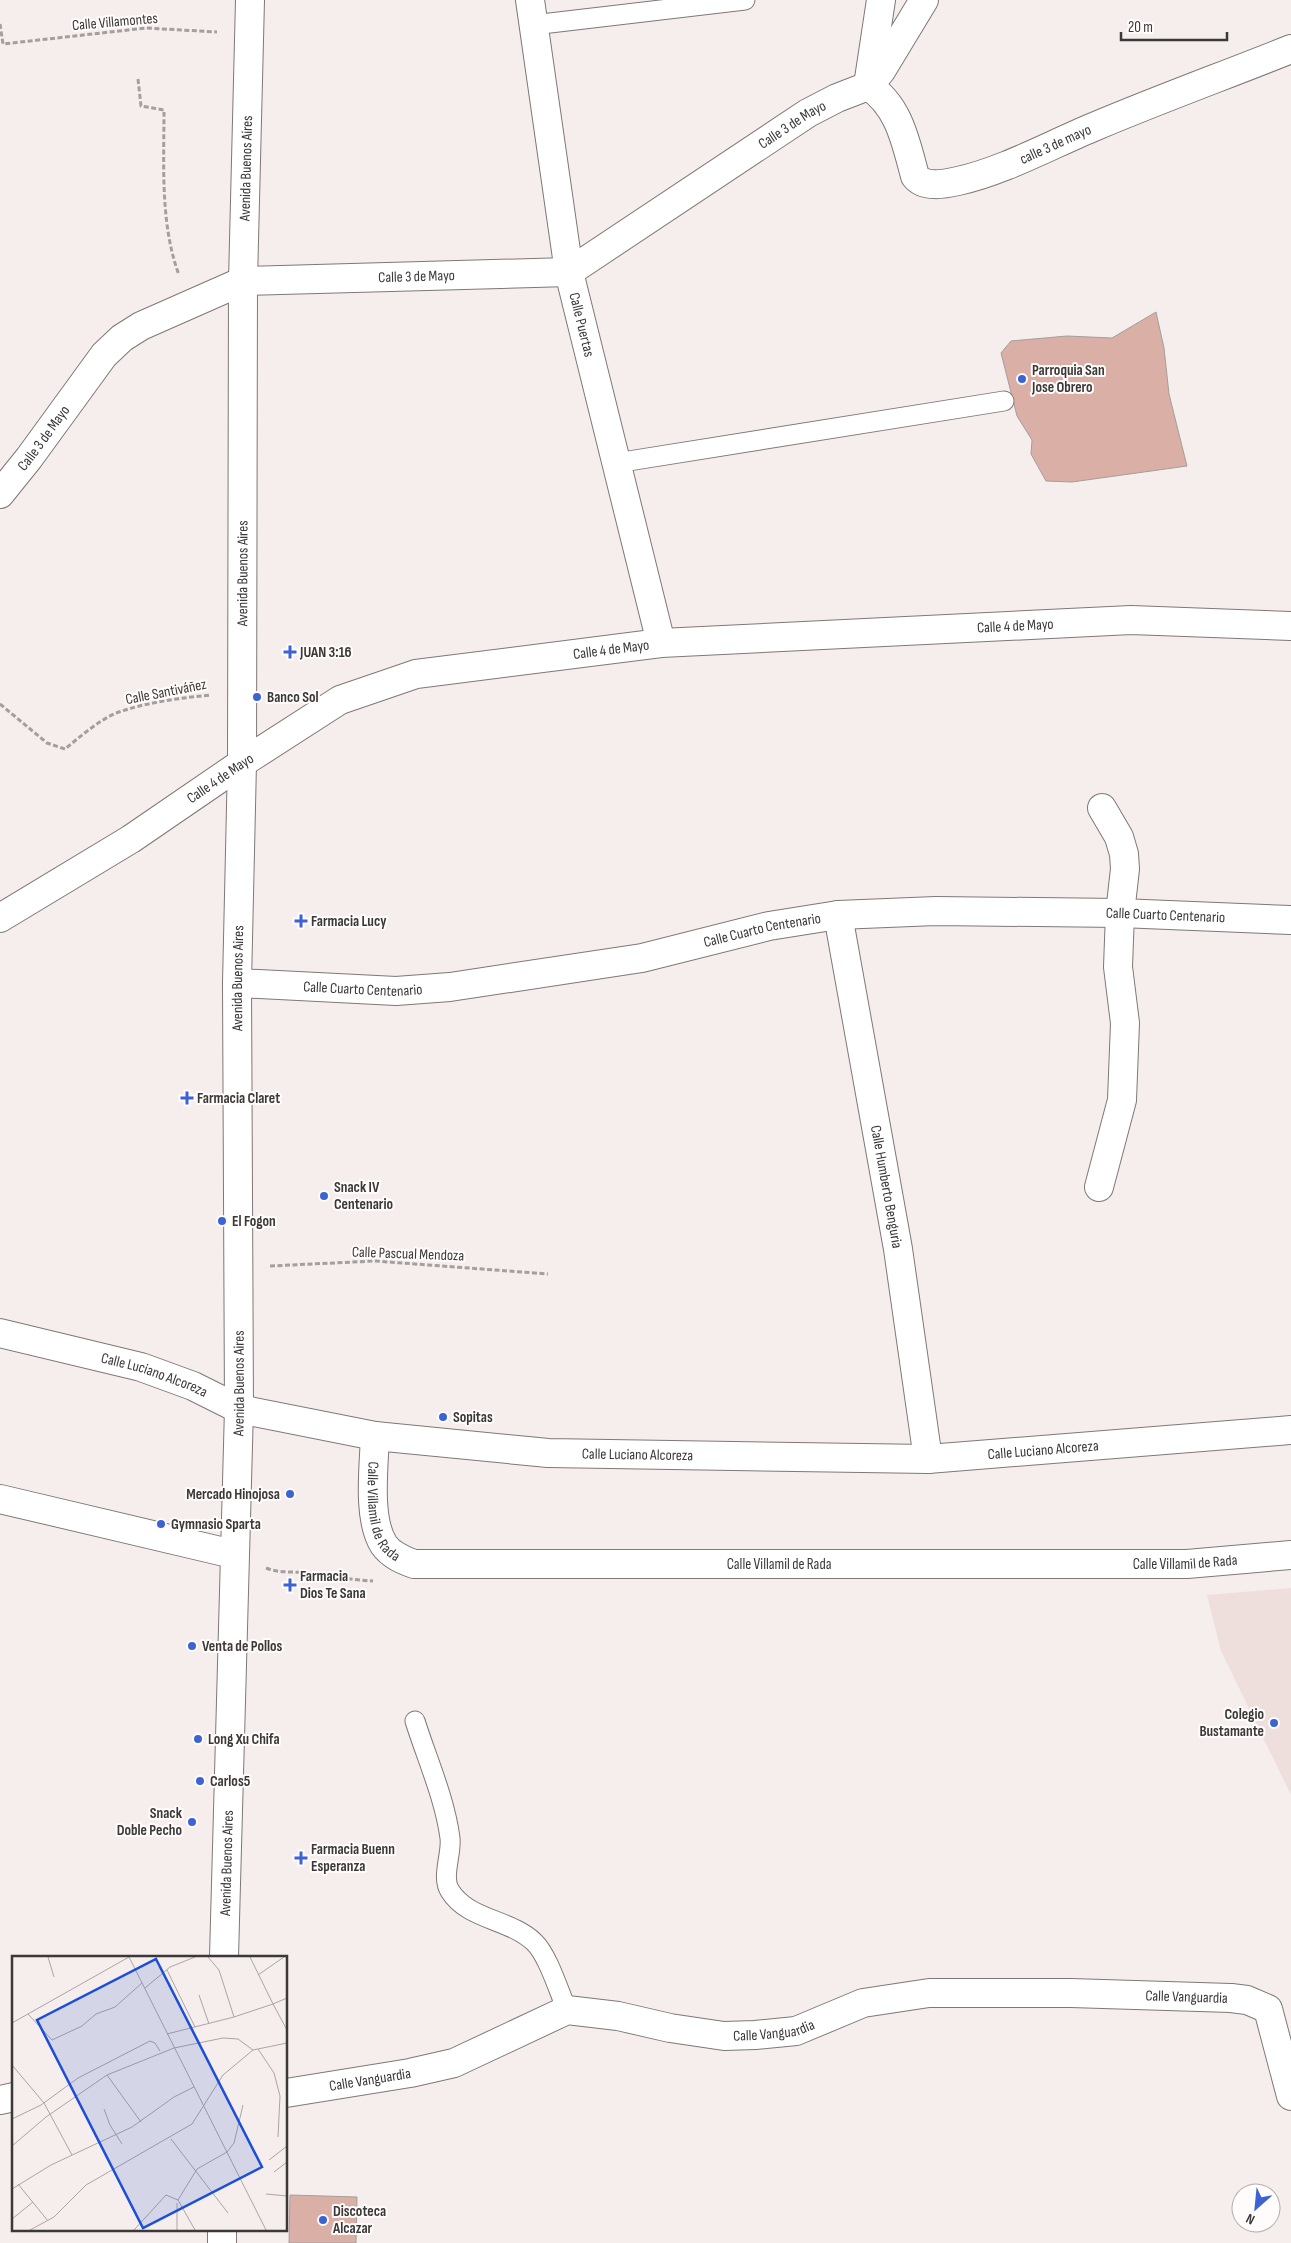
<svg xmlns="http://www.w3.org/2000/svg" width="1291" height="2243" viewBox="0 0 1291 2243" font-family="'Sofia Sans Condensed',sans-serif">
<rect width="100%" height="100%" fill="#f5eeec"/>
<polygon fill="#efdfdc" points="1291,1588 1291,1795 1221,1651 1207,1595"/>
<g fill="#daafa5" stroke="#a49e9c">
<polygon points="1156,312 1164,348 1169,394 1187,466 1072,482 1046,481 1031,454 1032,440 1017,416 1001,353 1011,341 1067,336 1112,338"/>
<polygon points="290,2195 357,2197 356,2243 289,2243"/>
</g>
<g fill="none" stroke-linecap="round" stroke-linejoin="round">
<g stroke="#7e7876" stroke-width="21">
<g id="service">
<polyline points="533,25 745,0"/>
<polyline points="616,463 1004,401"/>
<path d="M 415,1721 C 427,1759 445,1799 450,1838 C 452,1854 441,1877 450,1891 C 468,1920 510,1919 534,1942 C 548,1955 559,1992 567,2010"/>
</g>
</g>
<g stroke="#7e7876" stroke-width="30">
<g id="minor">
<path id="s1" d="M 530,0 L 569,272 L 661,643"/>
<polyline points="869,79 881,0"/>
<path id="s2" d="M 868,86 C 899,105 906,143 915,176 C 924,188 945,184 958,181 C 1004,171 1052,144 1096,126 C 1160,99 1226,75 1291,49"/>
<path id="s3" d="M 0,494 L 29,458 L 104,355 L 122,338 L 141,326 L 243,281 L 569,272 L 808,113 L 837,98 L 868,86 L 881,71 L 924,0"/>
<path id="s4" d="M 838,915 L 898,1249 L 928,1459"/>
<path id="s5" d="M 0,918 L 131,839 L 242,763 L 340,700 L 416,674 L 661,643 L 1131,620 L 1291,626"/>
<polyline points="1099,1187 1122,1100 1125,1023 1118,967 1120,913 1125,869 1124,854 1119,837 1102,808"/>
<path id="s6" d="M 375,1436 C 374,1466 367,1519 384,1545 C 391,1555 403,1560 414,1564 L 1187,1564 L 1291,1555"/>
<path id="s7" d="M 286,2093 L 410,2073 L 454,2063 L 567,2010 L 618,2016 L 670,2028 L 724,2036 L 755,2035 L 796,2031 L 863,2003 L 929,1993 L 1071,1993 L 1231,1998 L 1247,2000 L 1268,2009 L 1291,2096"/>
<polyline points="0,2100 14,2097"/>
</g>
</g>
<g stroke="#7e7876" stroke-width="30">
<g id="tertiary">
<path id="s8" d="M 237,983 L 396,991 L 450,987 L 642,958 L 769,926 L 838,915 L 936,911 L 1120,913 L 1291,920"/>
<path id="s9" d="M 239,1409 L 375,1436 L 548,1453 L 928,1459 L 1291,1430"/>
</g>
</g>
<g stroke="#7e7876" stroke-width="30">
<g id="secondary">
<path id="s10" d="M 0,1333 L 141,1367 L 193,1386 L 239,1409"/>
<polyline points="0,1499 233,1554"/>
</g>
</g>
<g stroke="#7e7876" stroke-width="30">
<g id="primary">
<path id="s11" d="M 224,1957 L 239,1409 L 237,983 L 242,763 L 243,281 L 250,0"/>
<polyline points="222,2243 222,2229"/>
</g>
</g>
<g stroke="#a49f9e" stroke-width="3" stroke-dasharray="5 2.5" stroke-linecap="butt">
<polyline points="0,24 3,44 146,28 217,32"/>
<path d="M 138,79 L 141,106 L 164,110 C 164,164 160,224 179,275"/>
<path d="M 0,704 L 47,743 L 65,749 C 81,736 100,719 119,712 C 148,702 180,698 211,695"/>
<polyline points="270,1266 375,1261 548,1274"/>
<path d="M 266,1568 C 281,1574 296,1571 312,1573 C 333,1576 352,1580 373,1581"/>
</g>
<use href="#service" stroke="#fff" stroke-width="19"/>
<use href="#minor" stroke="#fff" stroke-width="28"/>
<use href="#tertiary" stroke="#fff" stroke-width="28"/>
<use href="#secondary" stroke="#fff" stroke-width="28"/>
<use href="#primary" stroke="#fff" stroke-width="28"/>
</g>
<g fill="#3b63d4" stroke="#fffcfb" stroke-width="2">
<circle cx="1022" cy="379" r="5"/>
<path d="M287.5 644.5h5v5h5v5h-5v5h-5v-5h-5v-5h5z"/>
<circle cx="257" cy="697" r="5"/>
<path d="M298.5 913.5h5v5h5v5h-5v5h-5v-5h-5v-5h5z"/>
<path d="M184.5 1090.5h5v5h5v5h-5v5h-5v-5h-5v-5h5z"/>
<circle cx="324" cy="1196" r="5"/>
<circle cx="222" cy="1221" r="5"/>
<circle cx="443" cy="1417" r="5"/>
<circle cx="290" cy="1494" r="5"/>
<circle cx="161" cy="1524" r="5"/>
<path d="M287.5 1577.5h5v5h5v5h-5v5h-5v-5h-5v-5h5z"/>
<circle cx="192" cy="1646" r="5"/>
<circle cx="1274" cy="1723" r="5"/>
<circle cx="198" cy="1739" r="5"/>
<circle cx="200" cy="1781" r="5"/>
<circle cx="192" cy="1822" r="5"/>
<path d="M298.5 1850.5h5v5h5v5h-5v5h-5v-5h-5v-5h5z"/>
<circle cx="323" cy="2220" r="5"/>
</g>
<g text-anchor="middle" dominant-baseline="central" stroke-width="4" stroke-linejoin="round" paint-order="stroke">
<g font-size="15" fill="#3b3838" stroke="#fffcfb">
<text transform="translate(115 22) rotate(-5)">Calle Villamontes</text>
<text stroke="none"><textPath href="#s3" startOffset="926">Calle 3 de Mayo</textPath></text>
<text stroke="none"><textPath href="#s2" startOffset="254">calle 3 de mayo</textPath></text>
<text stroke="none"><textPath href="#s11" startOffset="1789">Avenida Buenos Aires</textPath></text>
<text stroke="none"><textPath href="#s3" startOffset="506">Calle 3 de Mayo</textPath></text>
<text stroke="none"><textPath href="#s1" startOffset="329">Calle Puertas</textPath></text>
<text stroke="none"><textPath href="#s3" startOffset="71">Calle 3 de Mayo</textPath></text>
<text stroke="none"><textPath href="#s11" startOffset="1384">Avenida Buenos Aires</textPath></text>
<text stroke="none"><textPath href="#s5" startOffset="1086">Calle 4 de Mayo</textPath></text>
<text stroke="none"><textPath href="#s5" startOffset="681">Calle 4 de Mayo</textPath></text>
<text transform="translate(166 692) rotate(-11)">Calle Santiváñez</text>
<text stroke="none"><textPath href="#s5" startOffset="261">Calle 4 de Mayo</textPath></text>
<text stroke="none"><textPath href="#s8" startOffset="936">Calle Cuarto Centenario</textPath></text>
<text stroke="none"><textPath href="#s8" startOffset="531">Calle Cuarto Centenario</textPath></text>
<text stroke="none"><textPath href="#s11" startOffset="979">Avenida Buenos Aires</textPath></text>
<text stroke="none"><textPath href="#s8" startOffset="126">Calle Cuarto Centenario</textPath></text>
<text stroke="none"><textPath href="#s4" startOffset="276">Calle Humberto Benguria</textPath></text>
<text transform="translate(408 1254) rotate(2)">Calle Pascual Mendoza</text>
<text stroke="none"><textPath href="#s10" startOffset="160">Calle Luciano Alcoreza</textPath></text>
<text stroke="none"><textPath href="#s11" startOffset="574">Avenida Buenos Aires</textPath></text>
<text stroke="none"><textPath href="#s9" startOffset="808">Calle Luciano Alcoreza</textPath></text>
<text stroke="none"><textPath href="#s9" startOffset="402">Calle Luciano Alcoreza</textPath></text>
<text stroke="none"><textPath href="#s6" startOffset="78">Calle Villamil de Rada</textPath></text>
<text stroke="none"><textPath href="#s6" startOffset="918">Calle Villamil de Rada</textPath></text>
<text stroke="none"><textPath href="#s6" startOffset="512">Calle Villamil de Rada</textPath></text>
<text stroke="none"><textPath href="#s11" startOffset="94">Avenida Buenos Aires</textPath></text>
<text stroke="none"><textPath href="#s7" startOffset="924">Calle Vanguardia</textPath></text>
<text stroke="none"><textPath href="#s7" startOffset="505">Calle Vanguardia</textPath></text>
<text stroke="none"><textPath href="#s7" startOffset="85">Calle Vanguardia</textPath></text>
</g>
<g font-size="15" font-weight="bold" fill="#3b3838" stroke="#fffcfb" text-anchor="start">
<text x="1032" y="370">Parroquia San<tspan x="1032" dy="17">Jose Obrero</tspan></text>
<text x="300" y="652">JUAN 3:16</text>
<text x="267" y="697">Banco Sol</text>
<text x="311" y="921">Farmacia Lucy</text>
<text x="197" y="1098">Farmacia Claret</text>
<text x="334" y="1187">Snack IV<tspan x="334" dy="17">Centenario</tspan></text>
<text x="232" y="1221">El Fogon</text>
<text x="453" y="1417">Sopitas</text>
<text x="280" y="1494" text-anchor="end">Mercado Hinojosa</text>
<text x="171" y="1524">Gymnasio Sparta</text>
<text x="300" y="1576">Farmacia<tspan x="300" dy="17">Dios Te Sana</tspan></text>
<text x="202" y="1646">Venta de Pollos</text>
<text x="1264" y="1714" text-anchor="end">Colegio<tspan x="1264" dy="17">Bustamante</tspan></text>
<text x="208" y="1739">Long Xu Chifa</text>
<text x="210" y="1781">Carlos5</text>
<text x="182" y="1813" text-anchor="end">Snack<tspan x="182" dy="17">Doble Pecho</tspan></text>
<text x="311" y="1849">Farmacia Buenn<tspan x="311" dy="17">Esperanza</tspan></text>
<text x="333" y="2211">Discoteca<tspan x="333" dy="17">Alcazar</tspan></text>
</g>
</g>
<g transform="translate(12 1956)">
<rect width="275" height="275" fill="#f5eeec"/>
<path fill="none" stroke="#aba5a4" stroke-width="1" d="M 36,1 L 42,21M 117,1 L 254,274M 196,1 L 207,14 L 222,61M 238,1 L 261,48 L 275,42M 155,14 L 183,71M 246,19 L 272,1M 133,32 L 158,11 L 183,1M 187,39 L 197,68M 16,58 L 40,84 L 70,70 L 84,58 L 103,51 L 130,27M 0,67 L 117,1M 155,78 L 222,61 L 261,48 L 275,74M 162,92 L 211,82 L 226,83 L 241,94 L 275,87M 246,93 L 262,117 L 268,140 L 266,181M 0,109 L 32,147 L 60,199M 95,119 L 129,166M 92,153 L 98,169 L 110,188M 0,163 L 29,149 L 66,122 L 138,85 L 143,87 L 148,95M 159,183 L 216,257M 0,190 L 34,161 L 95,119 L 162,92M 257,204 L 275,190M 262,216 L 275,206M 6,228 L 36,265M 0,233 L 39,209 L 120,171 L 162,141 L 182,131M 254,238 L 275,240M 166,244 L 185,213 L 215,196 L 222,187 L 231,149M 166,244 L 183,274M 165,247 L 165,274M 0,263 L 21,246M 18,274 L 42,261 L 74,229 L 180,168 L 211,119 L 241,94M 122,274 L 154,239 L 166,244"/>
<path fill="#1d4ed8" fill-opacity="0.15" stroke="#1d4ed8" stroke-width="2.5" d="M 144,3 L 250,211 L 131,272 L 25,64 Z"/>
<rect width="275" height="275" fill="none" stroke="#3b3838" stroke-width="2.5"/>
</g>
<g transform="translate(1256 2208) rotate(207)"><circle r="24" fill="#fffcfb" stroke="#b1aead"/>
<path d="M0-4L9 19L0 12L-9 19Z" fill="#3b63d4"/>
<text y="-8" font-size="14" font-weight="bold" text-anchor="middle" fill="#3b3838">N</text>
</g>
<path d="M1121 32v8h106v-8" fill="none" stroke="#3b3838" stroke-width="2.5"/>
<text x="1128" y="32" font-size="15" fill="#3b3838" stroke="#fffcfb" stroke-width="4" paint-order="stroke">20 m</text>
</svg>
